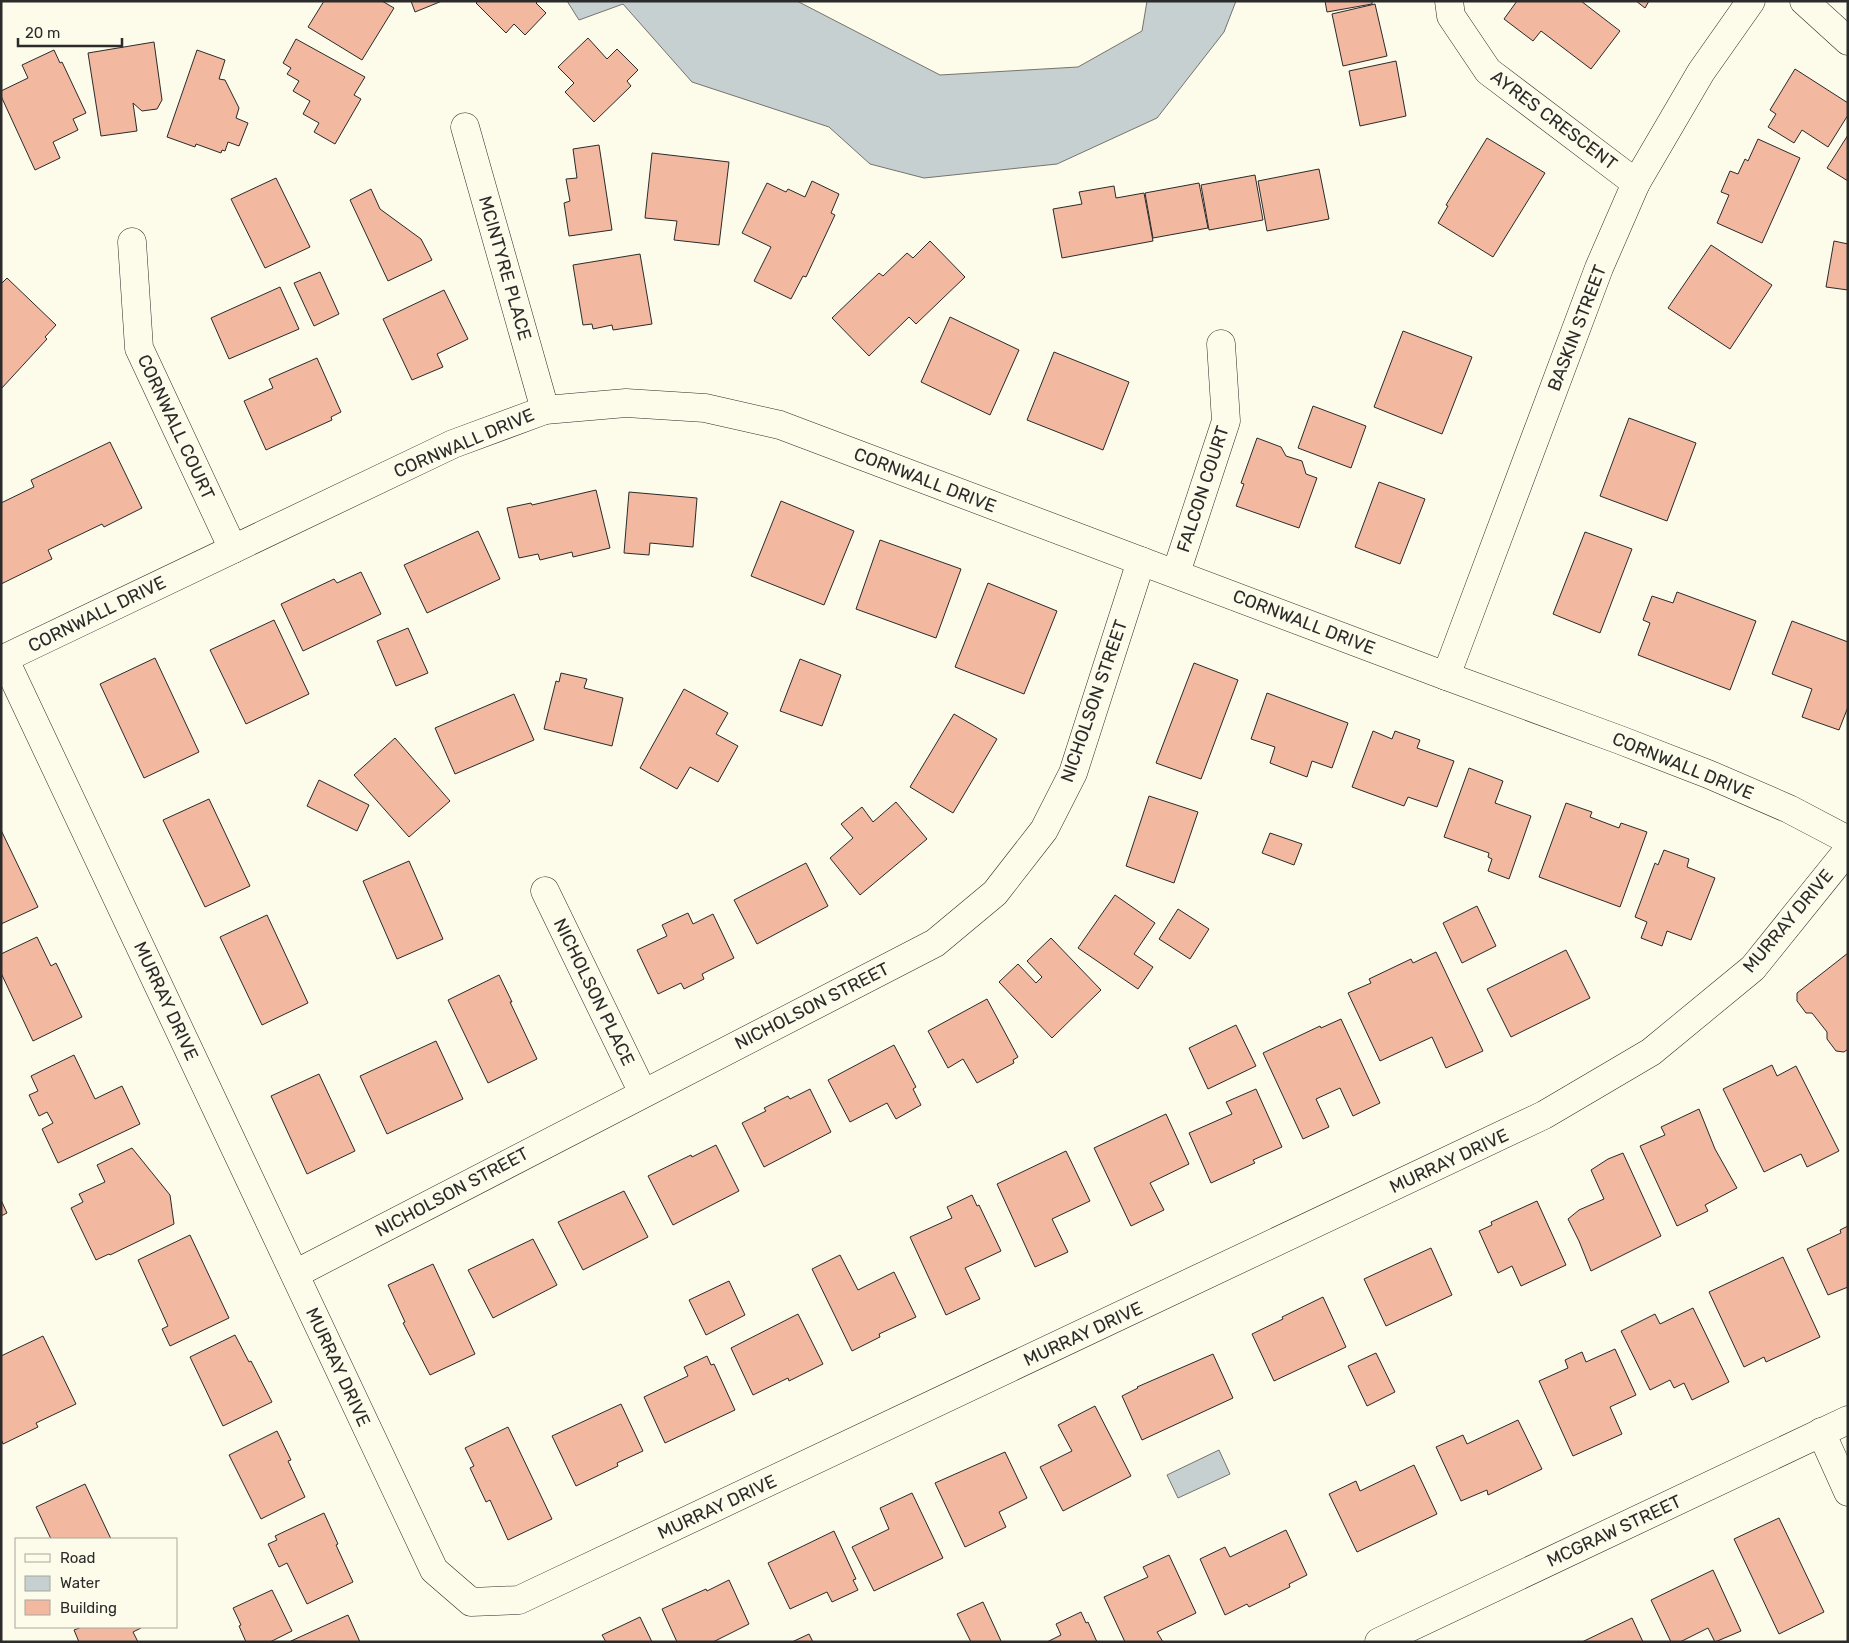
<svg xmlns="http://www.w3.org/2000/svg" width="1849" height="1643" viewBox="0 0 1849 1643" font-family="Rubik,sans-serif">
<rect width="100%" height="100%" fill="#fdfbea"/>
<g fill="#c7d0d0" stroke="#74746e">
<polygon points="567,1 797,1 940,75 1078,67 1142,31 1147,1 1236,1 1224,32 1157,118 1057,164 924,178 870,164 829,127 692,82 623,4 579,20"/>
<polygon points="1219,1450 1230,1474 1178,1498 1167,1475"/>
</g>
<g fill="#f2b8a0" stroke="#2b2b2b">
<polygon points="324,1 382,1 394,8 362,60 308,27"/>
<polygon points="411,1 442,1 415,12"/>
<polygon points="478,1 538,1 536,3 546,13 525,35 514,24 506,33 476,3"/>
<polygon points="1325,1 1372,1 1372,4 1327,12"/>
<polygon points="1517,1 1581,1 1620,31 1591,69 1541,31 1533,41 1504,19"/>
<polygon points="1636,1 1649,1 1645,8"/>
<polygon points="1375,4 1387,56 1343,66 1332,14"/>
<polygon points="588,38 607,59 617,49 638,70 627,81 631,86 594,122 565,92 574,83 558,67"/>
<polygon points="296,39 365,77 354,95 361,99 335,144 314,132 319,123 303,114 310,101 293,91 299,81 287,74 291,68 283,63"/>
<polygon points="154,42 162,100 157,109 142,111 133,103 137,131 101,136 88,53"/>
<polygon points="54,50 60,63 62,62 86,113 73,119 78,130 53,142 60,158 35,170 1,96 1,91 28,78 22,65"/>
<polygon points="197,50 225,60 219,79 225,80 239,108 236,118 248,123 239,146 228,142 225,151 222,150 221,153 196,144 195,147 167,137"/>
<polygon points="1396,61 1406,116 1360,126 1349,71"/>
<polygon points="1795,69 1848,103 1848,115 1828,147 1802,130 1794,143 1768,127 1776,114 1770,110"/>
<polygon points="1848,135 1848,181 1827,168"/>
<polygon points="1487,138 1545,173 1493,257 1438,223 1448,206 1446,205"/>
<polygon points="1758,139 1800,158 1762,243 1717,223 1729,195 1721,192 1730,171 1738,174 1745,159 1748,161"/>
<polygon points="599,145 612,230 569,236 564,203 570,201 566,179 577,178 573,149"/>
<polygon points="652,153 729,162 719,245 674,240 677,221 645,218"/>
<polygon points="1319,169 1329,219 1267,231 1258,181"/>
<polygon points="1255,175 1263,220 1209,230 1201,185"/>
<polygon points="276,178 310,247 265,268 231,199"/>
<polygon points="812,181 839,194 831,213 835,215 806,277 803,276 791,299 754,281 771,247 742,233 767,183 786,192 788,189 805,197"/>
<polygon points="1199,183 1208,228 1153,238 1145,193"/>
<polygon points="1114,186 1116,198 1144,193 1153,241 1062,258 1053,209 1082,204 1079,192"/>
<polygon points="371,189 380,209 421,239 432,260 388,281 350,200"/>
<polygon points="930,241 965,277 916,324 909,317 869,356 832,318 879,273 883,276 907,253 913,258"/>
<polygon points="1834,241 1848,244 1848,290 1826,287"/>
<polygon points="1711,245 1772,285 1730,349 1668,308"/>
<polygon points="640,254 652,324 613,330 612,325 593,329 592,324 583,325 573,265"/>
<polygon points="320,272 339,314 314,326 294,283"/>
<polygon points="7,278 56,325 45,337 47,339 1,389 1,284"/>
<polygon points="280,287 299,329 229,359 211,318"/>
<polygon points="444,290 468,339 437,354 443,367 412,380 383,319"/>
<polygon points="950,317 1019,350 990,415 921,382"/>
<polygon points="1403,331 1472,357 1442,434 1374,407"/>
<polygon points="1054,352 1129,382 1103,450 1027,420"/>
<polygon points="317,358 341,412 331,417 332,420 266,450 244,401 273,388 269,379"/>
<polygon points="1313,406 1366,426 1351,468 1298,448"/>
<polygon points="1629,418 1696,443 1667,521 1600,496"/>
<polygon points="1257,438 1281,447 1286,456 1302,461 1306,474 1317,478 1299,528 1236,506 1244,484 1241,483"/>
<polygon points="110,442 142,508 104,527 102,524 48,550 52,559 1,584 1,503 34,487 31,480"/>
<polygon points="1379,482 1425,499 1400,564 1355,547"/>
<polygon points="596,490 610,548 573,557 572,552 540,560 538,554 519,558 507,508 531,503 532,505"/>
<polygon points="629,492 697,498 693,547 650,543 649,555 624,553"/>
<polygon points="781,501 854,531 824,605 751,576"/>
<polygon points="478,531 500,579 427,613 404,565"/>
<polygon points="1585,532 1632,549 1600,633 1553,614"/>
<polygon points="880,540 961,569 936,638 856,609"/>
<polygon points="361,572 381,614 303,651 281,604 334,579 337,583"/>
<polygon points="988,583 1057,611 1024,694 955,667"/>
<polygon points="1677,592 1756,621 1730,690 1638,655 1650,623 1643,620 1652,596 1673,603"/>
<polygon points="274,620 309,694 246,724 210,650"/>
<polygon points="1792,621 1848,642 1848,707 1839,730 1802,717 1812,689 1772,674"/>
<polygon points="408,628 428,673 396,686 377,641"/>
<polygon points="155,658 199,752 144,778 100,684"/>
<polygon points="800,659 841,675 822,726 780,711"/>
<polygon points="1194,663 1238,680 1201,779 1156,763"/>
<polygon points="561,673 587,679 584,688 623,698 612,746 544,729 556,681 559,682"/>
<polygon points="684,689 728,713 716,734 738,746 718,782 690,767 677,789 640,768"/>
<polygon points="1267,693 1348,723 1332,768 1312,761 1307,777 1270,763 1275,747 1251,739"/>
<polygon points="514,694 534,740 455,774 435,728"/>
<polygon points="954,714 997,739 953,813 910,787"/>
<polygon points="1373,731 1392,739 1395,731 1420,740 1417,748 1454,761 1437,807 1408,797 1404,806 1352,787"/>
<polygon points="395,738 450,801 409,837 354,775"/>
<polygon points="1469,768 1503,781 1495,803 1531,816 1509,879 1488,871 1492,859 1488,857 1489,853 1444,837"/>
<polygon points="319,780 369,805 357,831 307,806"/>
<polygon points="1149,796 1198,812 1174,883 1126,866"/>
<polygon points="209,799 250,886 205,907 163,820"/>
<polygon points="896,802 927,839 860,895 830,858 853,838 841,824 862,807 873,822"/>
<polygon points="1566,803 1592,812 1590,817 1619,828 1621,823 1647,832 1620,907 1539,877"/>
<polygon points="1,830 38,907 1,924"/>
<polygon points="1270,833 1302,844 1294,865 1262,853"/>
<polygon points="1664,850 1689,859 1687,867 1715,878 1691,940 1667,931 1662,946 1641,938 1647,922 1635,917 1655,863 1658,865"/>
<polygon points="409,861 443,939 397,959 363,881"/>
<polygon points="806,863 828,906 757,944 734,900"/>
<polygon points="1115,895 1155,923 1134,954 1153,967 1138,989 1078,948"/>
<polygon points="1477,906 1496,946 1462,963 1443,923"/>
<polygon points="1178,909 1209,929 1190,959 1159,939"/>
<polygon points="688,913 693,924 713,914 734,958 702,974 704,979 684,989 681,983 658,994 637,950 667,936 662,925"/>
<polygon points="267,915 308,1003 262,1025 220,937"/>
<polygon points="37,937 51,966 56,963 82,1017 33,1041 1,973 1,954"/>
<polygon points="1051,938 1101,990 1052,1038 999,982 1018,964 1036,983 1042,977 1027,961"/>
<polygon points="1566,950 1590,998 1511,1037 1487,989"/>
<polygon points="1436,952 1483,1051 1446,1068 1432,1037 1380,1061 1348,993 1371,983 1369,979 1411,959 1413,963"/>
<polygon points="1848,953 1848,1049 1844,1052 1836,1051 1827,1039 1827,1032 1812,1013 1806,1013 1797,1001 1797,993"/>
<polygon points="499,975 512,1002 510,1002 537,1059 488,1083 448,1000"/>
<polygon points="987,999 1018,1057 1013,1060 1014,1063 977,1083 963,1059 948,1068 928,1031"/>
<polygon points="1341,1019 1380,1103 1353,1116 1340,1088 1316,1099 1329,1127 1303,1139 1263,1053 1320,1026 1321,1028"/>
<polygon points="1236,1025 1256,1066 1208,1089 1189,1048"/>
<polygon points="436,1041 463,1099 387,1134 360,1076"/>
<polygon points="894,1045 916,1087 913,1089 921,1105 896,1119 887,1103 850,1122 828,1080"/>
<polygon points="74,1055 95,1099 122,1086 140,1124 58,1163 42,1129 53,1123 47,1112 39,1116 29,1095 38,1091 31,1076"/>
<polygon points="1772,1065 1777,1076 1796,1066 1839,1151 1807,1167 1801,1154 1764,1172 1723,1089"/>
<polygon points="319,1074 355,1151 307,1174 271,1096"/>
<polygon points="810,1089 831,1132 764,1167 742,1123 766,1111 764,1108 788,1096 790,1099"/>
<polygon points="1256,1089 1282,1147 1253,1160 1255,1163 1211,1183 1189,1133 1232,1114 1226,1102"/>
<polygon points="1699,1109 1715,1149 1737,1188 1705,1205 1708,1211 1677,1226 1640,1146 1665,1135 1661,1127"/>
<polygon points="1166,1114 1189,1164 1150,1183 1164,1210 1131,1226 1094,1148"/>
<polygon points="716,1145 739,1191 673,1225 648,1176 691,1155 692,1157"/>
<polygon points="132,1148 170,1195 174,1224 110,1255 109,1254 96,1260 71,1208 83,1202 79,1194 105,1182 97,1165"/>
<polygon points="1066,1151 1090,1201 1052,1219 1068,1252 1035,1267 997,1184"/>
<polygon points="1623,1153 1661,1236 1591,1271 1579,1241 1568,1219 1579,1210 1604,1199 1591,1170 1608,1159"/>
<polygon points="624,1191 648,1237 583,1270 558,1222"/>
<polygon points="972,1195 977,1206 979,1205 1001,1251 965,1268 980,1299 946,1315 910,1237 952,1218 947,1207"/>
<polygon points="1,1200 7,1213 1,1216"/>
<polygon points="1537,1201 1566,1265 1521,1286 1512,1266 1498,1273 1479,1231 1492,1225 1491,1222"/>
<polygon points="1848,1226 1848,1287 1828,1295 1807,1249 1841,1233 1840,1230"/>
<polygon points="190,1235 229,1318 170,1346 162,1329 168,1326 138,1260"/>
<polygon points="533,1239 557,1285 493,1318 468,1270"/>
<polygon points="1431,1248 1452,1295 1386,1326 1364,1279"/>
<polygon points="840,1255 858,1290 894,1272 916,1317 879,1334 880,1337 852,1351 812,1269"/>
<polygon points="1783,1257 1820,1337 1766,1362 1764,1357 1744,1367 1709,1292"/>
<polygon points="433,1264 475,1354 430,1375 403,1323 405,1322 388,1285"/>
<polygon points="729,1281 745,1315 706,1335 689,1300"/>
<polygon points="1323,1297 1346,1347 1274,1381 1252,1334 1283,1319 1282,1317"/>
<polygon points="1693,1308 1729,1382 1692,1400 1684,1383 1674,1388 1670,1380 1650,1390 1621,1331 1655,1314 1660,1324"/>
<polygon points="798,1314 823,1364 789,1381 788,1378 753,1395 731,1348"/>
<polygon points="235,1335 249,1362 251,1361 272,1402 223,1426 190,1357"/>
<polygon points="43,1336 76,1404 36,1423 38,1427 3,1444 1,1439 1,1356"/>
<polygon points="1615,1349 1636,1395 1610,1407 1622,1434 1573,1456 1539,1381 1568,1368 1565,1360 1582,1352 1586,1362"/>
<polygon points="1376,1353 1395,1392 1367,1406 1348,1366"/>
<polygon points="1213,1354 1233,1398 1142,1440 1122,1396 1138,1388 1137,1387"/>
<polygon points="707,1356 711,1365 714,1364 735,1410 665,1443 644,1397 688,1376 684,1367"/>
<polygon points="621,1404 643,1451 617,1463 618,1466 576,1486 552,1436"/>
<polygon points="1095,1406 1131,1476 1063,1511 1040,1467 1072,1451 1058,1425"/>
<polygon points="1518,1420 1542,1469 1488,1495 1487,1490 1461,1501 1436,1447 1463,1435 1467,1444"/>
<polygon points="508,1427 552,1519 508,1540 490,1500 486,1502 470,1468 474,1466 465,1448"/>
<polygon points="277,1431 291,1460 288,1461 305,1497 261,1519 229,1455"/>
<polygon points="1005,1452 1027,1498 999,1512 1006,1527 965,1547 935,1483"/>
<polygon points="1414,1465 1437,1514 1357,1552 1329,1494 1356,1481 1360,1491"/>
<polygon points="85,1484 111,1539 51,1539 36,1507"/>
<polygon points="912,1493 943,1558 874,1591 852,1547 889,1529 880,1508"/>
<polygon points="324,1513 338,1544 336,1545 353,1582 307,1604 287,1563 279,1567 268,1544 277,1540 275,1536"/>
<polygon points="1779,1518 1824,1612 1779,1634 1734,1539"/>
<polygon points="1286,1530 1307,1575 1289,1584 1290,1587 1249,1607 1247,1604 1225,1615 1200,1559 1225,1547 1230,1557"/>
<polygon points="834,1531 856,1579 853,1580 858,1590 832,1602 827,1592 790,1609 768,1563"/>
<polygon points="1169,1555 1196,1613 1157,1632 1163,1642 1125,1642 1104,1597 1148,1577 1143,1567"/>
<polygon points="1713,1570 1741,1631 1715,1642 1708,1628 1680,1642 1671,1642 1651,1600"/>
<polygon points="729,1580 749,1624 713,1642 677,1642 662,1609 706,1589 707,1591"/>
<polygon points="272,1590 292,1631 270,1642 246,1642 239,1626 241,1625 233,1608"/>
<polygon points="983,1602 1001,1641 1000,1642 971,1642 957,1614"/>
<polygon points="1081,1612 1086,1623 1088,1622 1097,1642 1047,1642 1061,1635 1056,1624"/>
<polygon points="348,1615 360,1642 291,1641"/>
<polygon points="640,1617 652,1642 606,1642 602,1635"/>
<polygon points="1632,1618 1643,1642 1582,1642"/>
<polygon points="82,1627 140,1627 141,1628 133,1632 138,1642 79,1642 74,1630"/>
<polygon points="809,1634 813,1642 792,1642"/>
</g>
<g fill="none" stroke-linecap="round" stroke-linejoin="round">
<g stroke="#2b2b2b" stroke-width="29">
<g id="minor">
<polyline points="1449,1 1451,16 1488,71 1636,183"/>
<polyline points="1804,1 1848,41"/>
<polyline points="465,127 545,410"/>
<polyline points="132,242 139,348 233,549"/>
<polyline points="1176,573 1226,421 1221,344"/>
<polyline points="4,658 434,1570 471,1602 519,1600 1544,1115 1651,1052 1753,968 1848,850"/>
<polyline points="1,660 453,444 545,410 626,403 705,408 780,425 1446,676 1620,740 1708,774 1789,809 1848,840"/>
<polyline points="1446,676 1599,268 1636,183 1701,72 1751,1"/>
<polyline points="545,891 643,1093"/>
<polyline points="295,1274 935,943 995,893 1044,830 1073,773 1141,561"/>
<polyline points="1821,1432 1848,1492"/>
<polyline points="1379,1642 1848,1420"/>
</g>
</g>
<use href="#minor" stroke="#fdfbea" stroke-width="28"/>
</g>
<g text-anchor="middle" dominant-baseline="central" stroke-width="4" stroke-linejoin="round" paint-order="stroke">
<g font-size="18" fill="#2b2b2b" stroke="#fdfbea">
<text transform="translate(1554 120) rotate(37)">AYRES CRESCENT</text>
<text transform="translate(505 268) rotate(74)">MCINTYRE PLACE</text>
<text transform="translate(1577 328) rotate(-69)">BASKIN STREET</text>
<text transform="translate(176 427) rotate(65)">CORNWALL COURT</text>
<text transform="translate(464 443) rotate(-23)">CORNWALL DRIVE</text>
<text transform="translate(925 480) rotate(21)">CORNWALL DRIVE</text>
<text transform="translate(1203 489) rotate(-72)">FALCON COURT</text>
<text transform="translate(97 614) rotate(-26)">CORNWALL DRIVE</text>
<text transform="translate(1304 622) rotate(21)">CORNWALL DRIVE</text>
<text transform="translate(1094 701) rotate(-71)">NICHOLSON STREET</text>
<text transform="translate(1683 766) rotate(22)">CORNWALL DRIVE</text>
<text transform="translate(1788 921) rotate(-50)">MURRAY DRIVE</text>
<text transform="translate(594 992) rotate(64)">NICHOLSON PLACE</text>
<text transform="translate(166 1001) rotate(65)">MURRAY DRIVE</text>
<text transform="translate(812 1006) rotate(-27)">NICHOLSON STREET</text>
<text transform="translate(1449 1161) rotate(-25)">MURRAY DRIVE</text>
<text transform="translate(452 1192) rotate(-28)">NICHOLSON STREET</text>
<text transform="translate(1083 1334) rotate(-25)">MURRAY DRIVE</text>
<text transform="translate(338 1367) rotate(65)">MURRAY DRIVE</text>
<text transform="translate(717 1507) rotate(-25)">MURRAY DRIVE</text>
<text transform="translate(1614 1531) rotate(-25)">MCGRAW STREET</text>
</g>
</g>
<rect width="1849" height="1643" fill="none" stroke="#2b2b2b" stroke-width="5"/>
<rect x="15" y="1538" width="162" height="90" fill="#fdfbea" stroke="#a9a89e"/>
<rect x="25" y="1554" width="25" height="8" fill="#fdfbea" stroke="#a9a89e"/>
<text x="60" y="1563" font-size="15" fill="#2b2b2b">Road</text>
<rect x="25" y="1576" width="25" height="15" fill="#c7d0d0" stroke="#a9a89e"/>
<text x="60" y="1588" font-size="15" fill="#2b2b2b">Water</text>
<rect x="25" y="1600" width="25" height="15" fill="#f2b8a0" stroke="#a9a89e"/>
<text x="60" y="1613" font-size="15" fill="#2b2b2b">Building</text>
<path d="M18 38v8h104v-8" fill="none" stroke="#2b2b2b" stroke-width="2.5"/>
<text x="25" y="38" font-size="15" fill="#2b2b2b" stroke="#fdfbea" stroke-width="4" paint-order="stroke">20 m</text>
</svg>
